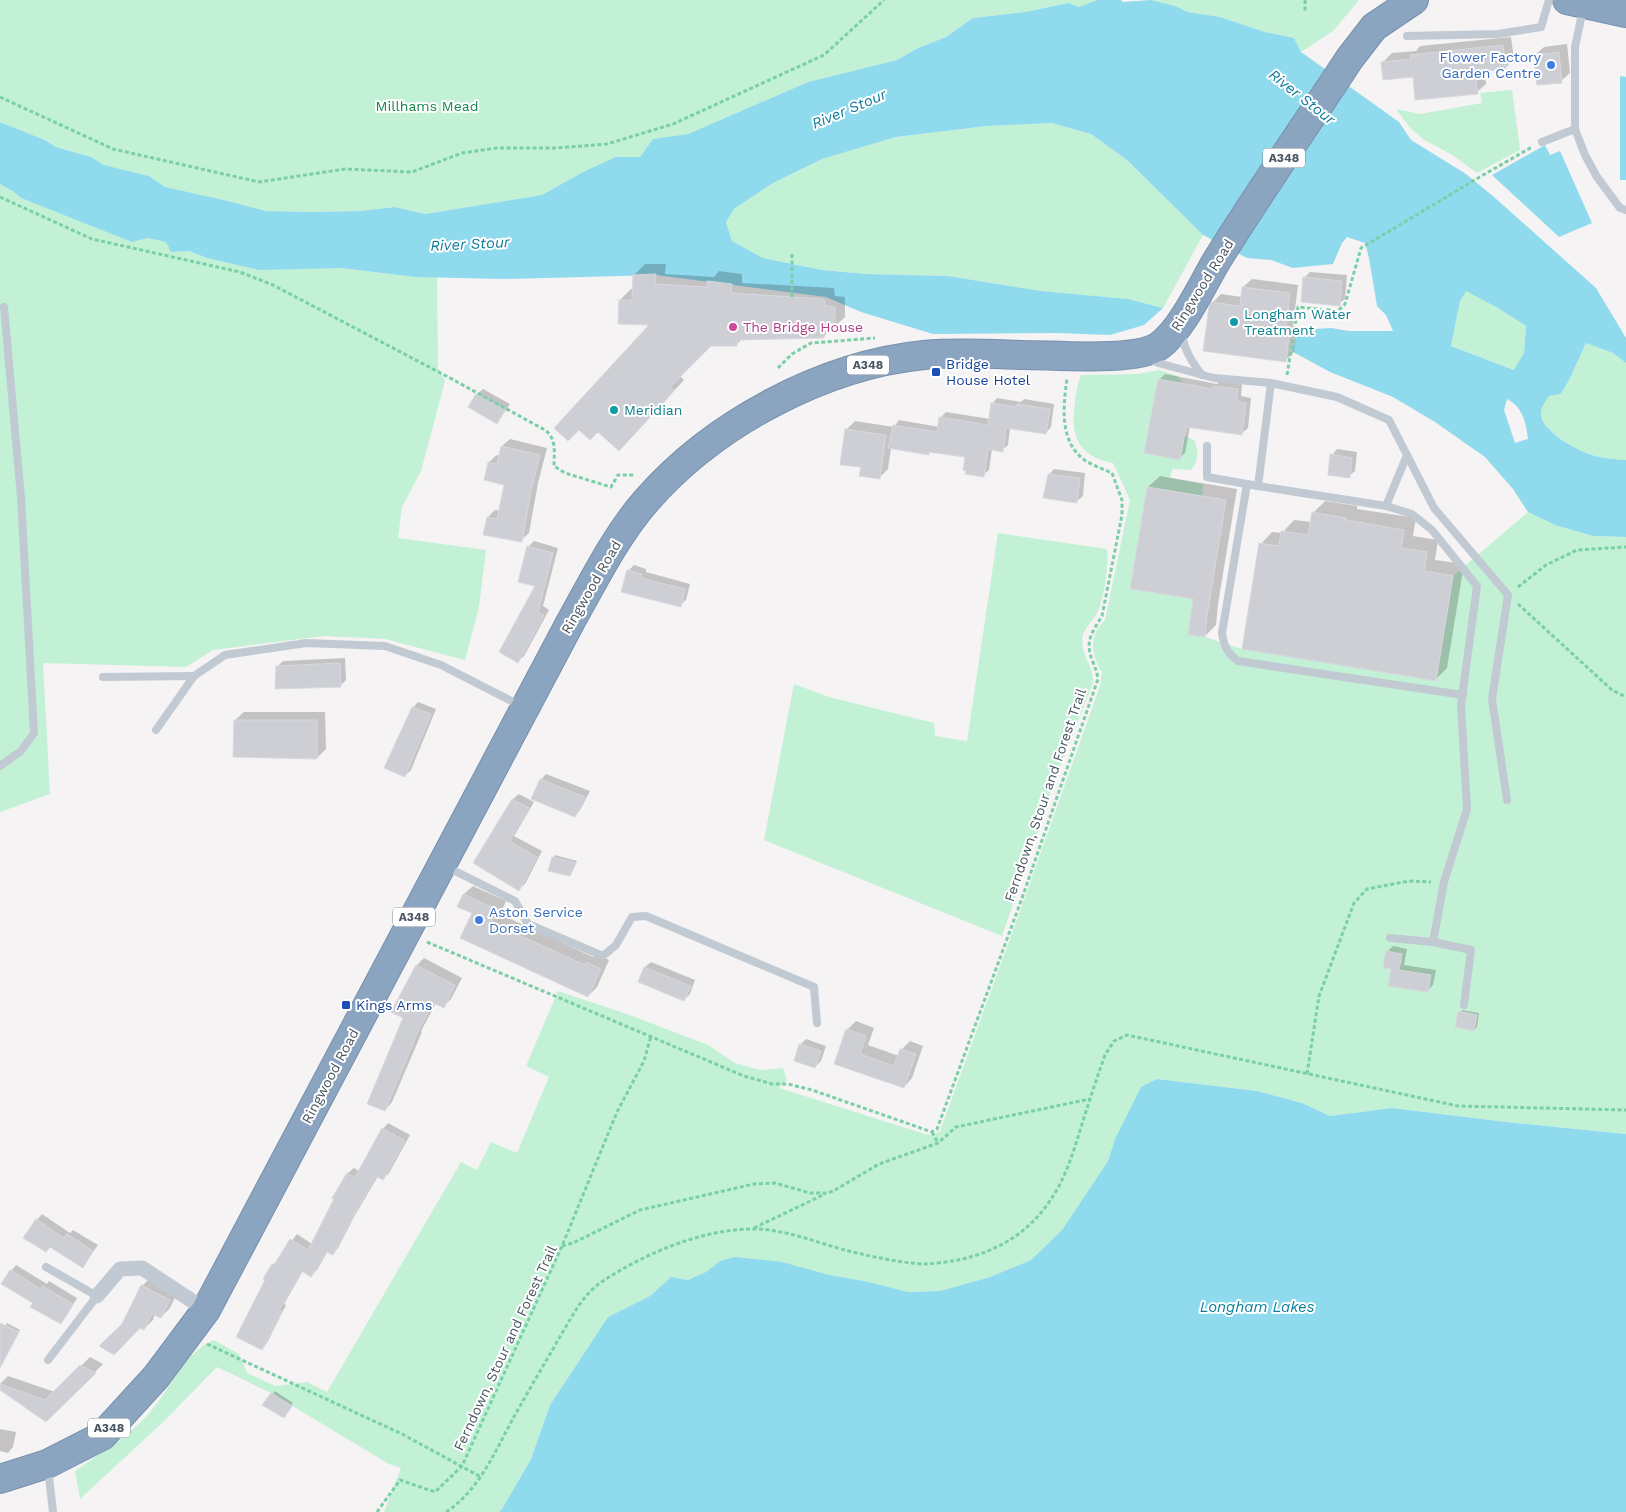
<svg xmlns="http://www.w3.org/2000/svg" width="1626" height="1512" viewBox="0 0 1626 1512" font-family="'Work Sans',sans-serif">
<rect width="100%" height="100%" fill="#f5f3f3"/>
<g fill="#c3f1d5">
<polygon points="0,0 1097,0 1079,7 1067,3 1025,12 973,18 946,37 918,48 897,60 808,82 688,134 654,139 640,157 616,158 583,172 542,195 425,214 395,207 360,211 312,212 266,211 224,200 164,187 149,176 104,165 91,157 56,147 45,140 3,123 0,122"/>
<polygon points="1151,0 1359,0 1333,31 1301,52 1294,38 1265,32 1220,17 1188,12 1175,6"/>
<polygon points="1512,90 1520,150 1477,173 1451,154 1426,141 1411,129 1396,109 1420,114 1482,103 1480,93"/>
<polygon points="1052,123 1091,134 1127,160 1203,235 1163,308 1128,299 1041,291 948,276 866,274 822,270 763,258 732,241 726,222 734,209 773,183 822,159 896,137 987,126"/>
<polygon points="0,184 14,192 21,198 132,241 146,238 166,242 171,252 189,251 207,258 341,268 415,277 437,277 438,368 445,381 421,471 402,507 398,538 486,550 479,607 465,660 385,639 324,636 213,650 186,667 43,663 50,794 0,812"/>
<polygon points="1466,290 1498,308 1526,326 1524,353 1515,370 1451,346 1460,301"/>
<path d="M 1586,343 L 1613,353 L 1626,363 L 1626,460 C 1616,459 1605,459 1595,456 C 1581,452 1543,432 1541,416 C 1540,408 1545,402 1549,395 L 1561,394 L 1569,380 Z"/>
<path d="M 1159,370 L 1178,376 L 1183,384 L 1159,379 L 1154,402 L 1187,422 L 1184,436 L 1194,440 C 1199,451 1199,461 1191,470 L 1172,469 L 1170,478 L 1203,484 L 1202,496 L 1147,487 L 1130,589 L 1192,599 L 1189,635 L 1205,637 L 1242,649 L 1436,681 L 1453,576 L 1528,512 L 1555,525 L 1593,536 L 1626,537 L 1626,1134 L 1506,1122 L 1392,1108 L 1330,1116 L 1302,1103 L 1257,1091 L 1157,1079 L 1115,1139 L 1108,1161 L 1062,1230 L 1031,1260 L 990,1277 L 940,1291 L 908,1292 L 869,1282 L 720,1261 L 706,1272 L 688,1280 L 671,1277 L 650,1296 L 608,1317 L 550,1405 L 531,1459 L 502,1509 L 499,1512 L 384,1512 L 401,1468 L 389,1464 L 271,1393 L 217,1367 L 163,1422 L 80,1499 L 75,1471 C 100,1454 125,1438 146,1417 C 169,1393 182,1353 214,1340 L 239,1354 L 247,1373 L 276,1386 L 307,1382 L 327,1392 L 461,1162 L 477,1170 L 491,1142 L 517,1153 L 549,1077 L 526,1066 L 558,991 L 627,1014 L 708,1045 L 735,1063 L 760,1070 L 783,1068 L 787,1080 L 779,1088 L 925,1134 L 933,1135 L 940,1131 L 1015,925 L 1100,686 L 1102,672 C 1090,653 1089,635 1105,620 L 1130,500 L 1113,463 C 1078,456 1070,436 1075,402 C 1076,393 1077,384 1081,375 L 1138,374 Z"/>
<path d="M 998,533 L 1107,549 C 1109,562 1104,601 1097,613 C 1093,620 1085,628 1083,635 C 1079,653 1094,666 1093,683 L 1052,787 L 1045,812 L 1002,936 L 764,840 L 794,684 L 829,697 L 934,723 L 935,736 L 967,741 Z"/>
</g>
<g fill="#90daee" fill-rule="evenodd">
<path d="M 1097,0 L 1121,0 L 1123,2 L 1151,0 L 1175,6 L 1188,12 L 1220,17 L 1265,32 L 1294,38 L 1301,52 L 1399,122 L 1411,140 L 1466,174 L 1494,197 L 1596,288 L 1626,338 L 1626,363 L 1613,353 L 1586,343 L 1569,380 L 1561,394 L 1549,396 C 1545,402 1540,408 1541,416 C 1544,433 1580,452 1595,456 C 1605,459 1616,459 1626,460 L 1626,537 L 1593,536 L 1555,525 L 1528,512 L 1513,489 L 1485,457 L 1435,422 L 1393,397 L 1330,372 L 1293,352 L 1297,330 L 1331,328 L 1349,331 L 1393,331 L 1386,315 L 1377,306 L 1369,258 L 1365,243 L 1347,237 L 1342,243 L 1333,264 L 1293,268 L 1271,260 L 1247,258 L 1203,235 L 1127,160 L 1091,134 L 1052,123 L 987,126 L 896,137 L 822,159 L 773,183 L 734,209 L 726,222 L 732,241 L 763,258 L 822,270 L 866,274 L 948,276 L 1041,291 L 1128,299 L 1163,308 L 1144,325 L 1110,335 L 1058,333 L 933,334 L 861,312 L 826,297 L 656,275 L 504,279 L 415,277 L 341,268 L 259,270 L 207,258 L 189,251 L 171,252 L 166,242 L 147,238 L 132,242 L 21,198 L 14,192 L 0,184 L 0,122 L 45,140 L 56,147 L 91,157 L 104,165 L 149,176 L 165,187 L 224,200 L 266,211 L 312,212 L 360,211 L 395,207 L 425,214 L 542,195 L 583,172 L 616,157 L 640,157 L 653,139 L 688,134 L 808,82 L 897,60 L 918,48 L 946,37 L 973,18 L 1025,12 L 1068,3 L 1079,7 ZM 1466,291 L 1498,308 L 1526,326 L 1524,353 L 1514,370 L 1451,346 L 1460,301 ZM 1507,399 C 1523,407 1526,423 1528,439 L 1515,443 L 1504,410 Z"/>
<polygon points="1620,76 1626,77 1626,180 1620,180"/>
<polygon points="1545,145 1550,155 1560,151 1592,223 1559,237 1492,175"/>
<polygon points="1157,1079 1257,1091 1302,1103 1330,1116 1392,1108 1506,1122 1626,1134 1626,1512 499,1512 502,1509 531,1459 550,1405 608,1317 650,1296 671,1277 688,1280 706,1272 720,1261 735,1257 782,1262 829,1275 869,1282 908,1292 940,1291 990,1277 1031,1260 1062,1230 1108,1161 1115,1139 1141,1087"/>
</g>
<g fill="#0003">
<polygon points="1511,37 1514,59 1505,68 1484,70 1486,84 1477,92 1414,75 1383,62 1392,53 1416,51 1420,46"/>
<polygon points="1567,44 1570,73 1561,81 1535,55 1544,47"/>
<polygon points="645,264 666,264 665,274 714,277 719,271 742,274 742,283 834,288 835,296 845,297 845,317 823,337 743,338 736,345 711,345 680,376 684,380 630,439 652,324 620,300 631,289 634,289 634,275"/>
<polygon points="1310,272 1347,275 1345,299 1339,304 1305,277"/>
<polygon points="1252,279 1298,285 1293,326 1297,327 1294,352 1285,361 1212,303 1221,294 1242,297 1243,287"/>
<polygon points="1165,374 1217,384 1220,381 1242,384 1241,396 1251,398 1248,428 1242,433 1190,427 1185,453 1179,458 1160,379"/>
<polygon points="483,389 510,404 502,416 497,422 470,407 477,394"/>
<polygon points="997,398 1021,402 1024,399 1054,404 1051,427 1046,433 1010,428 1008,445 1002,450 992,449 989,470 983,475 966,456 931,451 928,453 891,448 888,469 879,478 862,466 846,430 855,421 894,427 899,420 939,427 940,418 946,412 990,419 992,404"/>
<polygon points="510,439 547,448 538,483 529,533 521,540 488,517 495,510 500,511 505,484 489,462 497,455 500,456 502,446"/>
<polygon points="1337,449 1357,452 1355,471 1349,476 1332,455"/>
<polygon points="1054,469 1085,473 1083,496 1077,501 1049,475"/>
<polygon points="1160,476 1237,489 1218,604 1216,625 1205,636 1194,598 1132,588 1148,487"/>
<polygon points="1325,501 1357,506 1357,509 1416,518 1413,536 1438,540 1435,560 1464,564 1447,668 1435,680 1261,544 1272,532 1282,533 1294,520 1312,522 1313,513"/>
<polygon points="534,541 558,548 543,606 549,610 524,656 518,661 537,585 528,547"/>
<polygon points="634,565 646,569 646,572 690,584 686,600 680,605 628,571"/>
<polygon points="345,658 346,680 341,685 277,667 283,661"/>
<polygon points="418,702 436,709 411,770 405,776 413,708"/>
<polygon points="244,712 325,712 326,749 317,758 235,720"/>
<polygon points="546,774 590,791 580,810 575,816 541,780"/>
<polygon points="519,794 534,802 514,836 542,851 525,884 519,889 475,862 513,799"/>
<polygon points="555,855 577,861 570,875 553,858"/>
<polygon points="473,886 506,901 500,914 593,957 596,954 609,960 597,987 588,996 474,912 459,906 464,894"/>
<polygon points="1393,946 1407,949 1404,965 1436,970 1433,985 1427,991 1393,968 1387,952"/>
<polygon points="424,958 462,978 451,999 443,1007 436,1003 421,1031 422,1032 392,1102 385,1110 405,1018 393,1012 417,965"/>
<polygon points="651,962 695,980 690,994 684,1000 645,967"/>
<polygon points="1462,1010 1479,1013 1477,1027 1474,1030 1460,1012"/>
<polygon points="856,1021 874,1028 868,1045 899,1056 901,1050 910,1041 923,1046 912,1078 904,1087 836,1063 847,1030"/>
<polygon points="806,1039 826,1046 821,1061 815,1067 800,1045"/>
<polygon points="388,1123 410,1135 389,1173 383,1179 378,1176 354,1217 338,1248 333,1254 328,1251 317,1270 311,1276 303,1271 284,1304 286,1305 267,1343 262,1349 273,1265 297,1234 312,1244 335,1199 334,1198 348,1173 354,1168 359,1171 383,1129"/>
<polygon points="42,1214 70,1233 73,1230 98,1245 83,1266 51,1246 37,1220"/>
<polygon points="16,1265 47,1284 49,1281 77,1298 66,1317 60,1323 34,1302 11,1271"/>
<polygon points="151,1277 178,1291 170,1308 161,1317 155,1314 153,1320 144,1329 123,1324 142,1286"/>
<polygon points="7,1323 20,1330 10,1348 0,1346 0,1333"/>
<polygon points="90,1357 103,1364 46,1421 0,1388 0,1384 8,1376 55,1392"/>
<polygon points="275,1391 293,1403 286,1414 264,1405"/>
<polygon points="0,1429 16,1432 13,1447 8,1453 0,1451"/>
</g>
<g fill="#cdcfd5" stroke="#d7d9de">
<polygon points="1503,45 1506,69 1475,72 1478,94 1415,100 1413,77 1383,80 1381,62 1411,59 1410,55"/>
<polygon points="1559,52 1562,83 1537,85 1534,55"/>
<polygon points="656,274 655,284 707,287 707,281 732,284 731,293 824,299 825,306 835,307 835,330 824,329 824,338 737,340 737,346 711,346 670,387 674,391 619,451 598,432 590,440 579,430 568,441 554,428 649,325 618,324 619,300 632,300 633,275"/>
<polygon points="1303,277 1342,281 1340,306 1301,302"/>
<polygon points="1242,287 1290,293 1285,335 1289,335 1286,362 1203,351 1209,307 1211,302 1240,306"/>
<polygon points="1158,379 1213,389 1213,386 1238,389 1236,401 1246,403 1242,435 1186,427 1180,460 1144,453"/>
<polygon points="476,394 505,410 497,424 468,407"/>
<polygon points="991,403 1017,407 1017,404 1050,409 1046,434 1006,428 1003,452 988,449 984,477 965,474 966,471 963,470 965,457 929,452 929,455 888,448 893,425 937,432 939,417 988,425"/>
<polygon points="845,429 886,435 880,479 859,476 861,467 840,465"/>
<polygon points="501,446 540,455 531,491 522,542 483,535 487,517 497,519 504,485 484,480 488,462 497,464"/>
<polygon points="1330,454 1352,458 1350,478 1328,475"/>
<polygon points="1048,474 1080,478 1077,503 1043,498"/>
<polygon points="1147,487 1226,500 1207,616 1205,637 1188,635 1193,599 1130,589"/>
<polygon points="1312,512 1346,518 1346,520 1404,530 1401,548 1427,552 1424,571 1453,576 1436,681 1242,649 1259,543 1279,546 1281,531 1308,535"/>
<polygon points="527,546 553,553 538,612 544,615 518,663 499,652 535,586 518,582"/>
<polygon points="627,570 642,574 641,578 685,589 681,607 621,592"/>
<polygon points="340,663 341,687 275,689 276,666"/>
<polygon points="412,707 431,714 405,777 384,768"/>
<polygon points="234,720 317,720 317,759 233,757"/>
<polygon points="540,779 585,797 575,817 531,799"/>
<polygon points="512,799 529,808 509,841 537,857 519,891 473,863"/>
<polygon points="552,857 576,863 570,876 548,871"/>
<polygon points="463,894 498,910 492,923 585,965 586,962 601,969 588,997 460,938 472,913 457,907"/>
<polygon points="1386,951 1402,954 1399,970 1431,975 1428,992 1388,986 1391,969 1383,968"/>
<polygon points="416,965 455,985 444,1008 433,1003 414,1039 415,1039 385,1111 367,1104 403,1018 391,1012"/>
<polygon points="644,967 691,986 684,1001 638,982"/>
<polygon points="1458,1011 1477,1015 1474,1031 1455,1027"/>
<polygon points="846,1029 866,1036 860,1054 894,1066 900,1049 916,1054 904,1088 834,1064"/>
<polygon points="799,1044 821,1051 815,1068 794,1061"/>
<polygon points="382,1128 405,1141 383,1180 376,1176 349,1224 333,1255 327,1252 311,1277 302,1271 279,1310 282,1311 262,1350 236,1337 265,1280 263,1279 272,1264 274,1265 290,1239 308,1250 334,1199 332,1198 347,1173 355,1177"/>
<polygon points="36,1219 64,1238 67,1234 93,1251 83,1268 50,1247 46,1252 23,1238"/>
<polygon points="10,1270 41,1289 42,1286 73,1304 61,1324 30,1307 33,1303 1,1284"/>
<polygon points="141,1285 170,1300 161,1318 152,1314 144,1330 140,1328 114,1355 99,1346 122,1324"/>
<polygon points="0,1323 19,1332 0,1368"/>
<polygon points="80,1365 96,1373 46,1422 0,1390 0,1384 45,1400"/>
<polygon points="271,1393 292,1406 284,1418 262,1405"/>
</g>
<g fill="none" stroke-linecap="round" stroke-linejoin="round">
<g stroke="#7690ad" stroke-width="30">
<g id="highway">
<polyline points="1567,0 1626,13"/>
<path d="M 0,1479 L 47,1464 L 102,1436 L 156,1377 L 206,1310 L 571,621 C 593,582 616,535 646,501 C 713,424 823,365 924,355 C 957,352 991,354 1024,355 C 1055,355 1135,362 1159,346 C 1182,330 1202,285 1217,260 C 1260,191 1306,125 1350,58 L 1374,27 L 1414,0"/>
</g>
</g>
<g stroke="#7ad0a6" stroke-width="3" stroke-dasharray="4 2.5" stroke-linecap="butt">
<polyline points="1305,0 1305,13"/>
<polyline points="0,97 113,149 259,182 345,169 412,172 462,153 497,148 555,148 607,144 673,124 824,55 884,0"/>
<path d="M 0,197 L 92,239 L 240,272 L 273,285 L 450,378 L 545,430 C 557,439 554,453 554,466 L 565,473 L 611,487 L 618,475 L 634,475"/>
<polyline points="792,297 792,253"/>
<polyline points="778,368 792,354 811,343 875,338"/>
<polyline points="1287,375 1298,307 1338,311 1345,304 1361,248 1478,178 1532,147"/>
<polyline points="1518,587 1546,565 1577,550 1626,547"/>
<polyline points="1518,604 1612,690 1626,697"/>
<path d="M 427,942 L 744,1076 L 772,1084 L 788,1084 L 812,1090 L 932,1132 L 937,1129 L 1021,901 L 1098,679 C 1097,672 1095,667 1092,660 C 1085,640 1092,633 1102,616 L 1122,515 L 1122,500 L 1112,473 C 1103,469 1094,466 1086,461 C 1059,443 1063,407 1067,379"/>
<polyline points="1307,1074 1319,996 1354,903 1367,889 1409,881 1431,882"/>
<polyline points="932,1132 938,1143"/>
<polyline points="754,1228 825,1194"/>
<polyline points="562,1246 573,1243 640,1210 754,1184 775,1183 810,1193 828,1193 835,1190 879,1164 938,1143 956,1127 1090,1099"/>
<polyline points="207,1344 402,1434 481,1477"/>
<polyline points="377,1512 400,1480 435,1492 462,1466 562,1246 617,1112 644,1061 651,1036"/>
<path d="M 446,1512 C 480,1490 496,1449 515,1415 C 530,1388 546,1361 561,1335 C 573,1315 583,1294 603,1281 C 644,1254 700,1230 750,1229 C 783,1228 817,1243 849,1251 C 873,1257 897,1262 922,1264 C 933,1264 947,1262 958,1260 C 1004,1250 1036,1228 1059,1186 C 1070,1165 1076,1143 1083,1121 C 1090,1099 1097,1077 1105,1055 L 1114,1041 L 1127,1035 L 1458,1106 L 1626,1110"/>
</g>
<g stroke="#c1cad2" stroke-width="8">
<polyline points="1583,9 1575,47 1575,129 1585,155 1597,177 1620,208 1626,210"/>
<polyline points="1407,36 1498,34 1541,27 1549,0"/>
<polyline points="1542,142 1575,129"/>
<path d="M 1182,333 C 1184,350 1192,362 1202,375"/>
<polyline points="1148,357 1158,363 1214,378 1271,383 1337,397 1389,420 1407,455 1386,506 1412,514 1432,530 1477,586 1461,705 1467,809 1444,882 1433,942 1390,938"/>
<polyline points="1207,446 1207,477 1258,486 1271,383"/>
<polyline points="1407,455 1434,508 1508,595 1492,699 1507,800"/>
<path d="M 1247,484 L 1222,633 C 1224,646 1227,653 1238,661 L 1463,695"/>
<polyline points="1258,486 1386,506"/>
<polyline points="103,677 194,676"/>
<polyline points="156,730 194,676 225,655 306,643 385,646 441,665 521,706"/>
<polyline points="0,766 21,751 34,733 21,498 4,307"/>
<polyline points="445,866 515,901 528,924 603,956 616,945 632,917 646,916 814,987 817,1023"/>
<polyline points="1433,942 1471,950 1464,1005"/>
<polyline points="46,1267 97,1296 48,1360"/>
<polyline points="48,1468 53,1512"/>
</g>
<polyline stroke="#c1cad2" stroke-width="15" points="97,1296 120,1269 142,1268 206,1310"/>
<use href="#highway" stroke="#8ba5c1" stroke-width="28"/>
</g>
<g fill="#3f7fe0" stroke="#fff" stroke-width="2">
<circle cx="1551" cy="65" r="5"/>
<circle cx="479" cy="920" r="5"/>
</g>
<g fill="#0f9aa8" stroke="#fff" stroke-width="2">
<circle cx="1234" cy="322" r="5"/>
<circle cx="614" cy="410" r="5"/>
</g>
<circle fill="#d1479c" stroke="#fff" stroke-width="2" cx="733" cy="327" r="5"/>
<g fill="#1a4fb4" stroke="#fff" stroke-width="2">
<rect x="931" y="367" width="10" height="10" rx="2.5"/>
<rect x="341" y="1000" width="10" height="10" rx="2.5"/>
</g>
<g text-anchor="middle" dominant-baseline="central" stroke-width="4" stroke-linejoin="round" paint-order="stroke">
<g fill="#fff" stroke="#808990" stroke-width="1">
<rect x="1263" y="148.5" width="42" height="19" rx="4"/>
<rect x="847" y="355.5" width="42" height="19" rx="4"/>
<rect x="393" y="907.5" width="42" height="19" rx="4"/>
<rect x="88" y="1418.5" width="42" height="19" rx="4"/>
</g>
<g font-size="12" font-weight="bold" fill="#4a5661">
<text x="1284" y="158">A348</text>
<text x="868" y="365">A348</text>
<text x="414" y="917">A348</text>
<text x="109" y="1428">A348</text>
</g>
<g font-size="14" fill="#366cbe" stroke="#fff" text-anchor="end">
<text x="1541" y="57">Flower Factory<tspan x="1541" dy="16">Garden Centre</tspan></text>
<text x="489" y="912" text-anchor="start">Aston Service<tspan x="489" dy="16">Dorset</tspan></text>
</g>
<g font-size="14" fill="#17864f" stroke="#fff">
<text x="427" y="106">Millhams Mead</text>
</g>
<g font-size="14" fill="#4a5661" stroke="#fff">
<text transform="translate(1202 285) rotate(-58)">Ringwood Road</text>
<text transform="translate(591 587) rotate(-60)">Ringwood Road</text>
<text transform="translate(1045 795) rotate(-71)">Ferndown, Stour and Forest Trail</text>
<text transform="translate(330 1076) rotate(-62)">Ringwood Road</text>
<text transform="translate(505 1348) rotate(-65)">Ferndown, Stour and Forest Trail</text>
</g>
<g font-size="14" fill="#0d838f" stroke="#fff" text-anchor="start">
<text x="1244" y="314">Longham Water<tspan x="1244" dy="16">Treatment</tspan></text>
<text x="624" y="410">Meridian</text>
</g>
<g font-size="14" fill="#b23c85" stroke="#fff" text-anchor="start">
<text x="743" y="327">The Bridge House</text>
</g>
<g font-size="14" fill="#164399" stroke="#fff" text-anchor="start">
<text x="946" y="364">Bridge<tspan x="946" dy="16">House Hotel</tspan></text>
<text x="356" y="1005">Kings Arms</text>
</g>
<g font-size="15" font-style="italic" fill="#0c7c9b" stroke="#fff">
<text transform="translate(1302 97) rotate(38)">River Stour</text>
<text transform="translate(849 109) rotate(-23)">River Stour</text>
<text transform="translate(470 244) rotate(-3)">River Stour</text>
<text x="1257" y="1307">Longham Lakes</text>
</g>
</g>
</svg>
